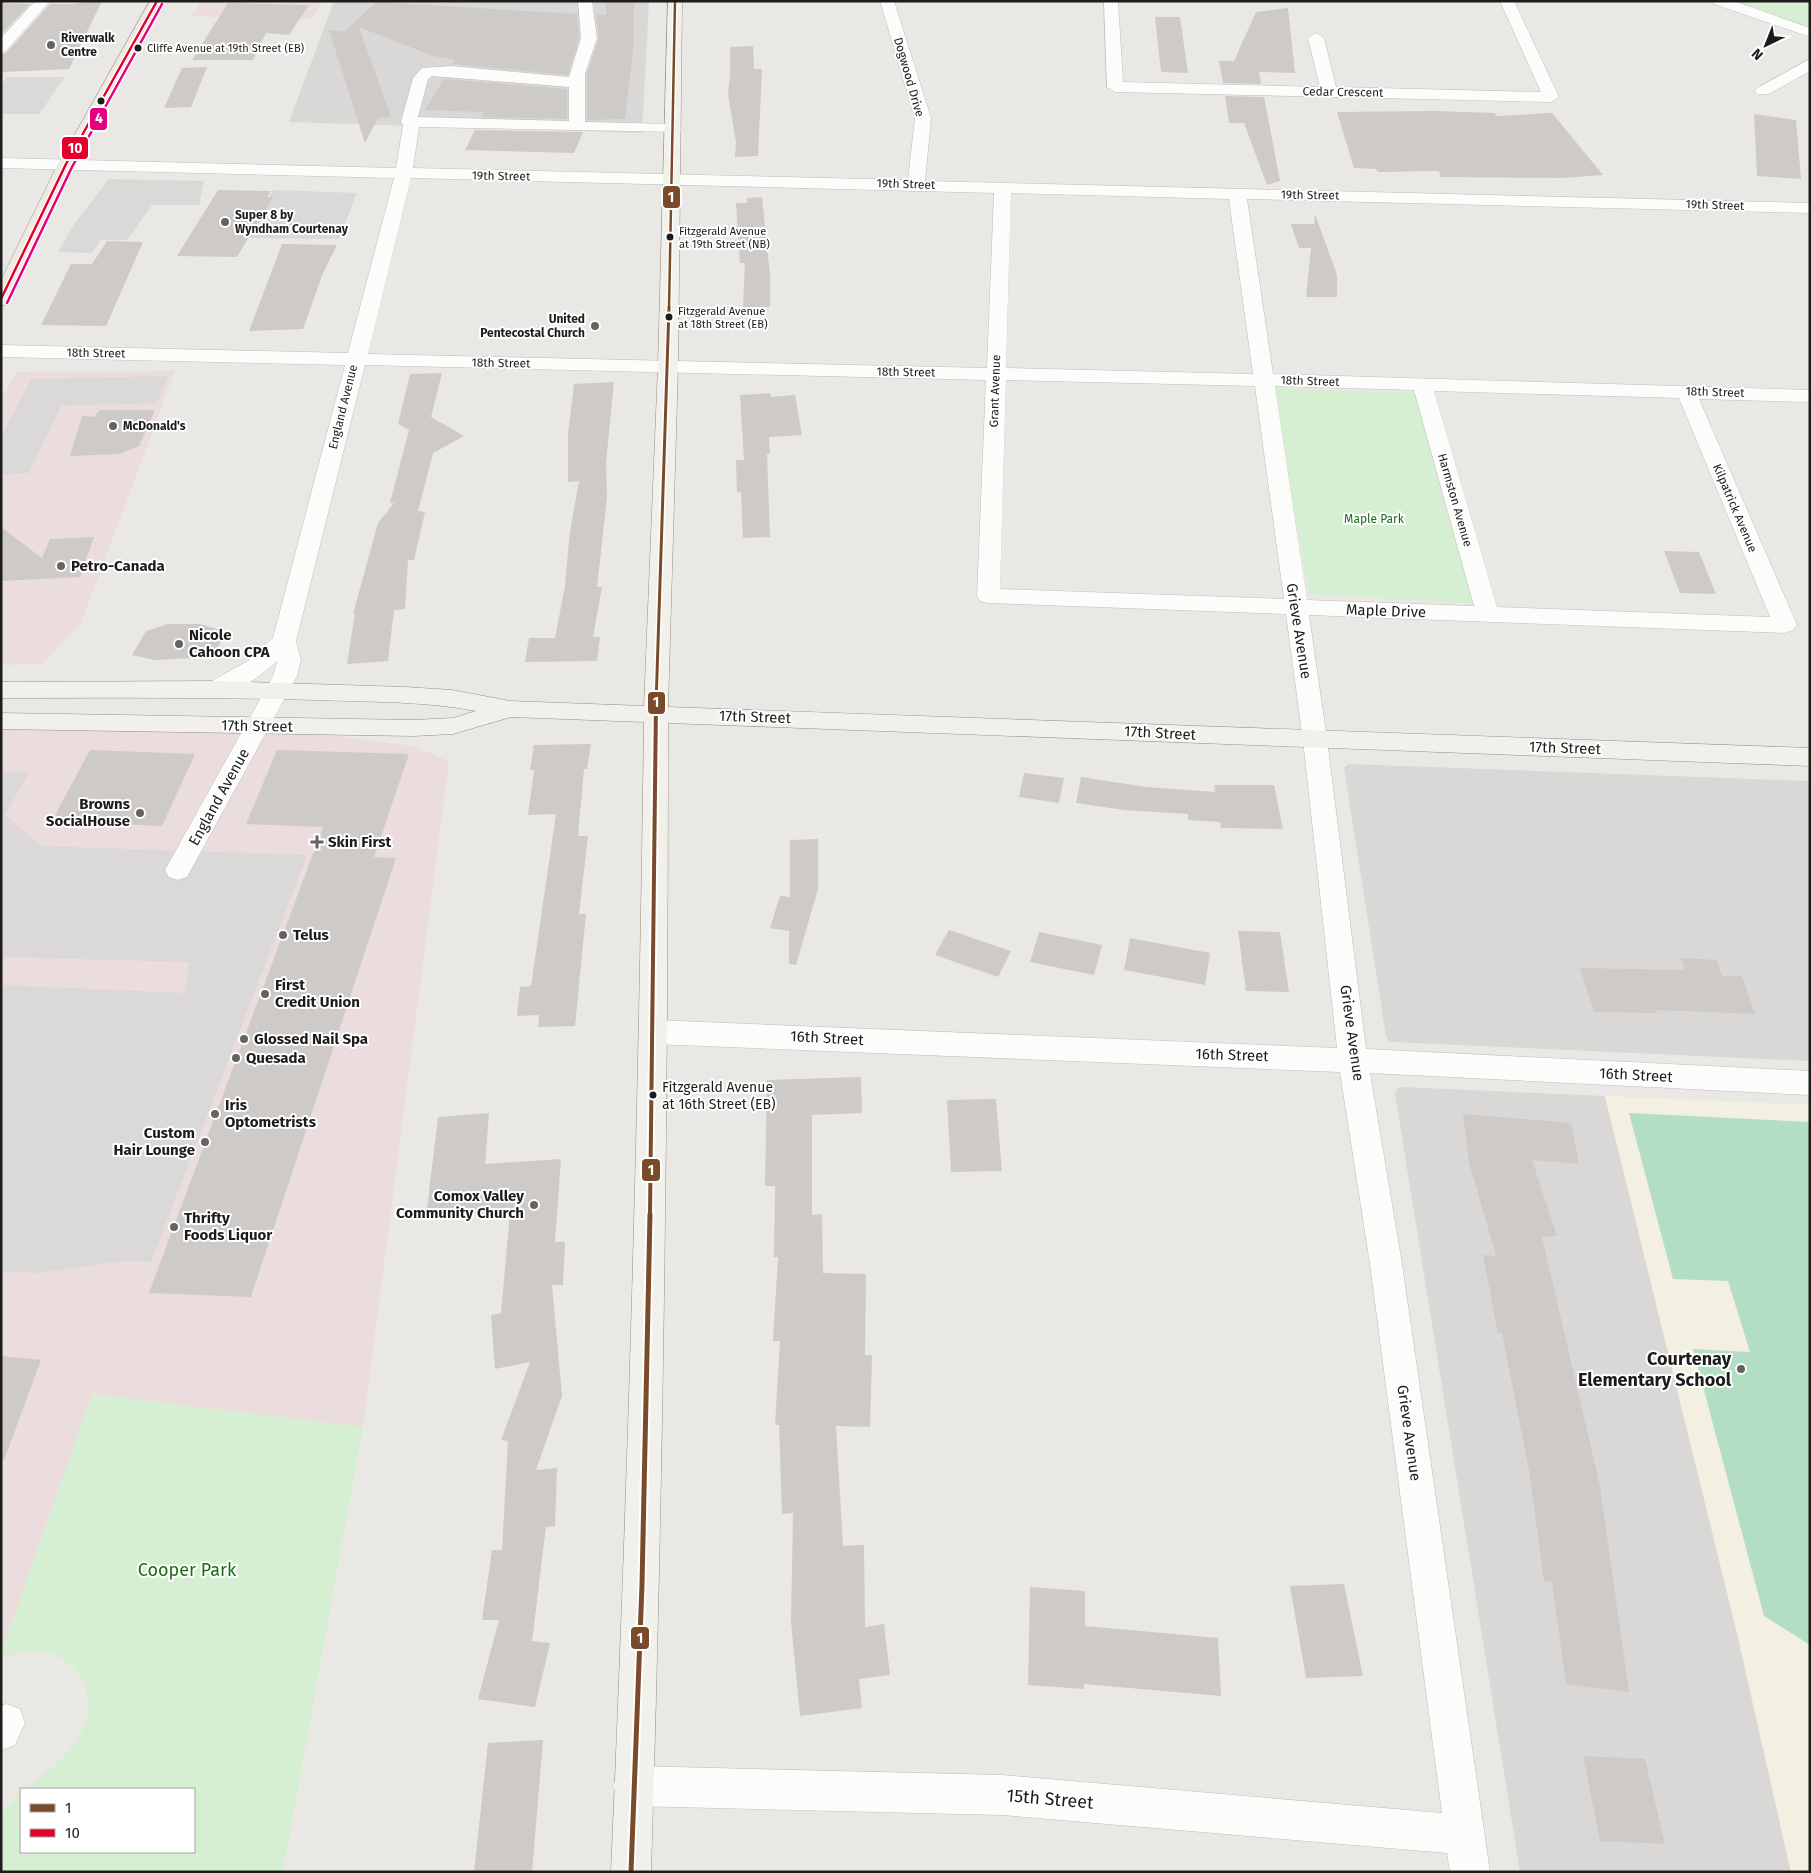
<svg xmlns="http://www.w3.org/2000/svg" width="1811" height="1873" viewBox="0 0 1811 1873" font-family="'Fira Sans',sans-serif">
<rect width="100%" height="100%" fill="#eae8e5"/>
<g fill="#d9d8d6">
<polygon points="334,1 649,1 642,133 289,122"/>
<polygon points="1348,764 1810,781 1810,1061 1392,1042 1388,1040 1386,1036 1344,768"/>
<polygon points="1401,1087 1605,1096 1737,1633 1791,1872 1520,1872 1395,1094 1396,1090"/>
</g>
<g fill="#ebdcdd">
<polygon points="201,1 323,1 312,19 191,16"/>
<polygon points="175,371 81,623 42,664 1,665 1,400 16,372"/>
<polygon points="1,724 258,726 412,746 449,761 363,1427 92,1394 1,1653"/>
</g>
<polygon fill="#f3f0e1" points="1605,1096 1810,1105 1810,1872 1791,1872 1737,1633"/>
<g fill="#d6eed2">
<polygon points="1720,1 1810,1 1810,33"/>
<polygon points="1271,388 1418,393 1478,604 1309,594"/>
<path d="M 92,1394 L 363,1427 L 283,1872 L 1,1872 L 1,1813 L 21,1794 L 21,1852 L 194,1852 L 194,1789 L 27,1789 C 46,1771 70,1755 82,1731 C 101,1691 74,1650 31,1651 C 21,1651 11,1655 1,1658 L 1,1653 Z"/>
</g>
<polygon fill="#b4ddc5" points="1629,1113 1810,1122 1810,1645 1764,1616 1693,1349 1750,1352 1728,1281 1673,1279"/>
<g fill="#dad9d8">
<polygon points="7,77 65,77 39,114 1,114 1,85"/>
<polygon points="109,179 204,181 199,205 152,205 127,240 101,240 92,253 58,252 75,223"/>
<polygon points="273,190 357,193 339,239 246,238"/>
<polygon points="168,376 157,403 61,406 29,473 1,474 1,438 31,379"/>
<polygon points="1,771 29,772 5,815 41,846 307,855 151,1262 122,1261 38,1273 1,1271 1,985 185,993 189,962 1,957"/>
</g>
<g fill="#cdcac8">
<polygon points="92,1 102,1 69,69 1,72 1,55 7,52 50,4 74,4"/>
<polygon points="606,1 634,1 633,50 625,119 587,120 587,74 599,38 596,15 606,15"/>
<polygon points="376,2 577,14 579,38 568,75 452,64 455,60 433,56 359,27 391,117 378,118 365,143 329,30 344,32"/>
<polygon points="1,3 30,4 1,35"/>
<polygon points="228,3 309,5 289,35 266,33 253,60 192,60"/>
<polygon points="1288,8 1295,73 1259,72 1261,84 1223,83 1219,61 1234,61 1256,12"/>
<polygon points="1155,17 1180,17 1188,73 1161,72"/>
<polygon points="753,46 754,69 762,69 758,156 735,157 736,142 728,94 730,76 730,47"/>
<polygon points="207,67 191,107 164,108 182,68"/>
<polygon points="444,79 567,89 567,119 482,117 484,112 425,110"/>
<polygon points="1225,96 1264,97 1280,181 1267,185 1244,123 1229,123"/>
<polygon points="1435,111 1495,113 1496,116 1552,113 1603,175 1562,178 1441,177 1439,171 1378,172 1376,169 1354,168 1337,112"/>
<polygon points="1754,114 1796,120 1801,179 1757,176"/>
<polygon points="475,130 583,132 574,153 465,150"/>
<polygon points="218,190 271,191 267,197 273,197 237,257 177,256"/>
<polygon points="762,197 770,275 770,307 743,307 745,263 740,263 736,203 747,203 747,198"/>
<polygon points="1315,214 1337,275 1337,297 1306,297 1311,248 1299,248 1291,224 1314,224"/>
<polygon points="107,241 143,242 106,326 41,325 71,264 92,264"/>
<polygon points="282,244 337,245 323,273 303,329 249,331"/>
<polygon points="442,373 431,417 464,436 433,453 418,511 425,512 414,560 408,560 405,609 394,610 388,661 347,664 355,613 353,614 378,523 394,503 390,503 409,430 398,424 410,374"/>
<polygon points="614,382 606,463 607,498 597,587 602,587 593,637 600,637 597,661 525,662 529,638 555,638 565,586 570,531 579,481 568,482 568,434 574,384"/>
<polygon points="770,393 771,397 795,395 802,435 769,437 770,453 767,454 770,537 743,538 741,492 737,492 736,460 744,460 740,395"/>
<polygon points="100,410 155,410 139,446 120,454 70,456 82,416 94,417"/>
<polygon points="1,527 42,558 50,539 94,537 80,577 1,581"/>
<polygon points="1664,551 1699,552 1716,594 1680,593"/>
<polygon points="168,624 200,624 227,632 212,657 155,660 132,655 146,631"/>
<polygon points="591,744 587,769 584,769 578,836 588,836 579,914 586,914 575,1026 538,1027 539,1015 517,1016 520,987 531,986 556,814 528,815 534,770 530,770 534,745"/>
<polygon points="90,750 195,754 162,826 52,821"/>
<polygon points="277,750 409,754 374,857 396,858 251,1297 149,1293 323,827 246,824"/>
<polygon points="1024,773 1064,778 1059,803 1019,797"/>
<polygon points="1081,777 1146,787 1215,792 1214,785 1274,785 1283,829 1221,828 1220,822 1188,820 1188,814 1124,810 1076,803"/>
<polygon points="818,839 818,889 796,965 789,964 789,931 770,928 780,896 790,897 790,840"/>
<polygon points="949,930 1011,951 998,977 935,955"/>
<polygon points="1238,931 1280,932 1289,992 1246,991"/>
<polygon points="1039,932 1102,945 1094,975 1030,962"/>
<polygon points="1130,938 1210,953 1205,985 1124,970"/>
<polygon points="1681,958 1717,960 1722,976 1742,976 1755,1014 1656,1010 1657,1013 1594,1012 1580,968 1685,970"/>
<polygon points="861,1077 862,1113 812,1115 812,1215 822,1214 823,1273 866,1274 865,1355 872,1355 870,1427 836,1426 843,1546 864,1545 865,1627 884,1624 890,1675 859,1679 862,1708 800,1716 791,1622 793,1513 782,1514 779,1425 775,1425 780,1341 773,1341 778,1257 774,1257 775,1186 765,1186 767,1080"/>
<polygon points="996,1099 1002,1171 951,1172 947,1100"/>
<polygon points="489,1113 485,1164 561,1159 555,1242 565,1242 563,1285 552,1285 562,1396 536,1470 557,1468 555,1526 546,1527 532,1641 550,1643 535,1707 478,1699 499,1620 482,1620 492,1550 502,1550 508,1441 501,1440 530,1362 495,1369 491,1315 501,1313 510,1212 426,1217 438,1117"/>
<polygon points="1463,1114 1571,1123 1579,1164 1532,1160 1557,1236 1542,1237 1600,1486 1629,1692 1566,1684 1552,1582 1544,1581 1529,1470 1502,1333 1498,1333 1483,1255 1496,1256 1469,1162"/>
<polygon points="1,1356 41,1360 4,1460 1,1459"/>
<polygon points="1344,1584 1363,1676 1306,1678 1290,1586"/>
<polygon points="1030,1587 1085,1591 1085,1626 1218,1638 1221,1696 1084,1684 1084,1689 1028,1685"/>
<polygon points="543,1740 532,1872 474,1872 488,1743"/>
<polygon points="1583,1756 1645,1759 1665,1844 1600,1841"/>
</g>
<g fill="none" stroke-linecap="round" stroke-linejoin="round">
<g stroke="#bdbdbb" stroke-width="1">
<g id="street">
<polygon points="35,1 50,1 6,51 1,53 1,38"/>
<path d="M 578,1 L 592,1 L 597,38 L 585,74 L 585,122 L 673,124 L 681,129 L 679,132 L 419,127 L 413,168 L 908,180 L 915,118 L 880,1 L 894,1 L 931,118 L 925,181 L 1810,203 L 1810,213 L 1247,199 L 1273,374 L 1810,390 L 1810,402 L 1699,399 L 1797,625 L 1793,630 L 1785,633 L 1309,615 L 1327,740 L 1366,1049 L 1810,1071 L 1810,1095 L 1370,1073 L 1402,1264 L 1490,1872 L 1450,1872 L 1447,1853 L 1002,1815 L 633,1806 L 619,1800 L 613,1786 L 619,1772 L 633,1766 L 1002,1775 L 1442,1813 L 1370,1264 L 1340,1072 L 654,1044 L 644,1040 L 640,1032 L 644,1024 L 654,1020 L 1337,1048 L 1303,740 L 1286,614 L 988,603 L 980,601 L 977,596 L 986,380 L 365,365 L 296,641 L 301,660 L 297,676 L 187,877 L 178,880 L 169,877 L 165,870 L 273,676 L 277,661 C 262,675 229,700 208,695 L 205,689 L 208,683 L 248,661 L 273,638 L 345,365 L 1,357 L 1,345 L 348,353 L 394,178 L 1,168 L 1,158 L 396,168 L 403,125 L 401,122 L 413,78 L 422,68 L 452,66 L 569,77 L 581,38 ZM 432,76 L 569,87 L 569,121 L 418,117 L 428,79 ZM 411,178 L 994,193 L 987,368 L 368,354 ZM 1011,193 L 1229,199 L 1253,374 L 1006,368 ZM 1006,380 L 1255,386 L 1284,599 L 1000,589 ZM 1275,386 L 1414,390 L 1474,606 L 1307,600 ZM 1434,391 L 1679,398 L 1770,617 L 1497,607 Z"/>
<polygon points="1104,1 1118,1 1123,82 1320,87 1308,38 1316,33 1324,38 1336,87 1541,92 1500,1 1514,1 1559,97 1551,102 1115,92 1107,87"/>
<polygon points="1712,1 1734,1 1810,28 1810,37 1714,4"/>
<polygon points="1810,59 1810,71 1769,94 1757,94 1755,91 1757,88"/>
<polygon points="6,1704 20,1709 25,1723 15,1745 1,1750 1,1706"/>
</g>
</g>
<g stroke="#92917f" stroke-width="1">
<path id="secondary" d="M 668,1 L 682,1 L 678,366 L 668,707 L 1810,748 L 1810,766 L 668,723 C 668,1106 663,1489 651,1872 L 611,1872 C 628,1489 639,1106 644,722 L 511,717 L 453,734 L 413,736 L 1,729 L 1,713 L 413,720 L 453,718 L 476,711 C 424,701 370,702 317,700 C 212,697 107,698 1,698 L 1,682 L 217,681 L 405,687 L 452,690 L 510,701 L 644,706 L 658,366 Z"/>
</g>
<g stroke="#9e9284" stroke-width="1">
<polygon id="primary" points="150,1 164,1 74,164 10,300 8,304 1,306 1,280 58,164"/>
</g>
<use href="#street" fill="#fcfcfb" fill-rule="evenodd"/>
<use href="#secondary" fill="#f2f0ea" fill-rule="evenodd"/>
<use href="#primary" fill="#efe9e4" fill-rule="evenodd"/>
<g stroke="#fff" stroke-width="5">
<polyline id="bus-1-far3" points="669,308 675,1"/>
</g>
<g stroke="#fff" stroke-width="6">
<polyline id="bus-1-far2" points="656,705 669,307"/>
</g>
<g stroke="#fff" stroke-width="8">
<polyline id="bus-1-far1" points="650,1215 656,703"/>
</g>
<g stroke="#fff" stroke-width="9">
<polyline id="bus-1" points="631,1872 642,1585 650,1214"/>
</g>
<g stroke="#fff" stroke-width="5">
<polyline id="bus-2" points="1,299 66,164 157,1"/>
</g>
<g stroke="#fff" stroke-width="5">
<polyline id="bus-3" points="7,303 72,167 162,4"/>
</g>
<use href="#bus-1-far3" stroke="#7a4b2a" stroke-width="2.5"/>
<use href="#bus-1-far2" stroke="#7a4b2a" stroke-width="3"/>
<use href="#bus-1-far1" stroke="#7a4b2a" stroke-width="4"/>
<use href="#bus-1" stroke="#7a4b2a" stroke-width="5"/>
<use href="#bus-2" stroke="#e4002b" stroke-width="2.5"/>
<use href="#bus-3" stroke="#e5007d" stroke-width="2.5"/>
</g>
<g fill="#646362" stroke="#fff" stroke-width="2">
<circle cx="51" cy="45" r="5"/>
<circle cx="225" cy="222" r="5"/>
<circle cx="595" cy="326" r="5"/>
<circle cx="113" cy="426" r="5"/>
<circle cx="61" cy="566" r="5"/>
<circle cx="179" cy="644" r="5"/>
<circle cx="140" cy="813" r="5"/>
<path d="M314.5 834.5h5v5h5v5h-5v5h-5v-5h-5v-5h5z"/>
<circle cx="283" cy="935" r="5"/>
<circle cx="265" cy="994" r="5"/>
<circle cx="244" cy="1039" r="5"/>
<circle cx="236" cy="1058" r="5"/>
<circle cx="215" cy="1114" r="5"/>
<circle cx="205" cy="1142" r="5"/>
<circle cx="534" cy="1205" r="5"/>
<circle cx="174" cy="1227" r="5"/>
<circle cx="1741" cy="1369" r="5"/>
</g>
<g fill="#1c1c1c" stroke="#fff" stroke-width="2">
<circle cx="138" cy="48" r="4.5"/>
<circle cx="101" cy="101" r="4.5"/>
<circle cx="670" cy="237" r="4.5"/>
<circle cx="669" cy="317" r="4.5"/>
<circle cx="653" cy="1095" r="4.5"/>
</g>
<g text-anchor="middle" dominant-baseline="central" stroke-width="4" stroke-linejoin="round" paint-order="stroke">
<g font-size="11" fill="#1c1c1c" stroke="#fff" text-anchor="start">
<text x="147" y="48">Cliffe Avenue at 19th Street (EB)</text>
<text x="679" y="231">Fitzgerald Avenue<tspan x="679" dy="13">at 19th Street (NB)</tspan></text>
<text x="678" y="311">Fitzgerald Avenue<tspan x="678" dy="13">at 18th Street (EB)</tspan></text>
</g>
<g font-size="12" font-weight="bold" fill="#1c1c1c" stroke="#fff" text-anchor="start">
<text x="61" y="38">Riverwalk<tspan x="61" dy="14">Centre</tspan></text>
<text x="235" y="215">Super 8 by<tspan x="235" dy="14">Wyndham Courtenay</tspan></text>
<text x="585" y="319" text-anchor="end">United<tspan x="585" dy="14">Pentecostal Church</tspan></text>
<text x="123" y="426">McDonald's</text>
</g>
<g font-size="12" fill="#1c1c1c" stroke="#fff">
<text transform="translate(909 77) rotate(74)">Dogwood Drive</text>
<text transform="translate(1343 92) rotate(1)">Cedar Crescent</text>
<text transform="translate(501 176) rotate(1)">19th Street</text>
<text transform="translate(906 184) rotate(2)">19th Street</text>
<text transform="translate(1310 195) rotate(1)">19th Street</text>
<text transform="translate(1715 205) rotate(2)">19th Street</text>
<text transform="translate(96 353) rotate(1)">18th Street</text>
<text transform="translate(501 363) rotate(1)">18th Street</text>
<text transform="translate(906 372) rotate(1)">18th Street</text>
<text transform="translate(1310 381) rotate(2)">18th Street</text>
<text transform="translate(995 391) rotate(-88)">Grant Avenue</text>
<text transform="translate(1715 392) rotate(2)">18th Street</text>
<text transform="translate(343 407) rotate(-76)">England Avenue</text>
<text transform="translate(1455 500) rotate(74)">Harmston Avenue</text>
<text transform="translate(1735 508) rotate(67)">Kilpatrick Avenue</text>
</g>
<g font-size="12" fill="#1c6e16" stroke="#fff">
<text x="1374" y="519">Maple Park</text>
</g>
<g font-size="14" fill="#1c1c1c" stroke="#fff" text-anchor="start">
<text x="662" y="1087">Fitzgerald Avenue<tspan x="662" dy="17">at 16th Street (EB)</tspan></text>
</g>
<g font-size="15" font-weight="bold" fill="#1c1c1c" stroke="#fff" text-anchor="start">
<text x="71" y="566">Petro-Canada</text>
<text x="189" y="635">Nicole<tspan x="189" dy="17">Cahoon CPA</tspan></text>
<text x="130" y="804" text-anchor="end">Browns<tspan x="130" dy="17">SocialHouse</tspan></text>
<text x="328" y="842">Skin First</text>
<text x="293" y="935">Telus</text>
<text x="275" y="985">First<tspan x="275" dy="17">Credit Union</tspan></text>
<text x="254" y="1039">Glossed Nail Spa</text>
<text x="246" y="1058">Quesada</text>
<text x="225" y="1105">Iris<tspan x="225" dy="17">Optometrists</tspan></text>
<text x="195" y="1133" text-anchor="end">Custom<tspan x="195" dy="17">Hair Lounge</tspan></text>
<text x="524" y="1196" text-anchor="end">Comox Valley<tspan x="524" dy="17">Community Church</tspan></text>
<text x="184" y="1218">Thrifty<tspan x="184" dy="17">Foods Liquor</tspan></text>
</g>
<g font-size="15" fill="#1c1c1c" stroke="#fff">
<text transform="translate(1386 611) rotate(2)">Maple Drive</text>
<text transform="translate(1299 631) rotate(81)">Grieve Avenue</text>
<text transform="translate(755 717) rotate(2)">17th Street</text>
<text transform="translate(257 726) rotate(1)">17th Street</text>
<text transform="translate(1160 733) rotate(3)">17th Street</text>
<text transform="translate(1565 748) rotate(2)">17th Street</text>
<text transform="translate(219 797) rotate(-61)">England Avenue</text>
<text transform="translate(1352 1033) rotate(82)">Grieve Avenue</text>
<text transform="translate(827 1038) rotate(3)">16th Street</text>
<text transform="translate(1232 1055) rotate(2)">16th Street</text>
<text transform="translate(1636 1075) rotate(3)">16th Street</text>
<text transform="translate(1409 1433) rotate(82)">Grieve Avenue</text>
</g>
<g font-size="18" font-weight="bold" fill="#1c1c1c" stroke="#fff" text-anchor="end">
<text x="1731" y="1359">Courtenay<tspan x="1731" dy="21">Elementary School</tspan></text>
</g>
<g font-size="18" fill="#1c6e16" stroke="#fff">
<text x="187" y="1570">Cooper Park</text>
</g>
<g font-size="18" fill="#1c1c1c" stroke="#fff">
<text transform="translate(1050 1799) rotate(5)">15th Street</text>
</g>
</g>
<g stroke="#fff" stroke-width="2">
<rect x="89" y="107" width="19" height="24" rx="5" fill="#e5007d"/>
<rect x="61" y="136" width="28" height="24" rx="5" fill="#e4002b"/>
<rect x="662" y="185" width="19" height="24" rx="5" fill="#7a4b2a"/>
<rect x="647" y="691" width="19" height="24" rx="5" fill="#7a4b2a"/>
<rect x="641" y="1158" width="20" height="24" rx="5" fill="#7a4b2a"/>
<rect x="630" y="1626" width="20" height="24" rx="5" fill="#7a4b2a"/>
</g>
<g font-size="14" text-anchor="middle" font-weight="bold" fill="#fff">
<text x="99" y="123">4</text>
<text x="75" y="153">10</text>
<text x="671" y="202">1</text>
<text x="656" y="707">1</text>
<text x="651" y="1175">1</text>
<text x="640" y="1643">1</text>
</g>
<rect width="1811" height="1873" fill="none" stroke="#1c1c1c" stroke-width="5"/>
<rect x="20" y="1788" width="175" height="65" fill="#ffffff" stroke="#a4a4a4"/>
<rect x="30" y="1804" width="25" height="8" fill="#7a4b2a" stroke="#a4a4a4"/>
<text x="65" y="1813" font-size="15" fill="#1c1c1c">1</text>
<rect x="30" y="1829" width="25" height="8" fill="#e4002b" stroke="#a4a4a4"/>
<text x="65" y="1838" font-size="15" fill="#1c1c1c">10</text>
<g transform="translate(1766 45) rotate(223)" stroke="#ffffff" stroke-width="4" paint-order="stroke">
<path d="M0-4L9 19L0 12L-9 19Z" fill="#1c1c1c"/>
<text y="-8" font-size="14" font-weight="bold" text-anchor="middle" fill="#1c1c1c">N</text>
</g>
</svg>
